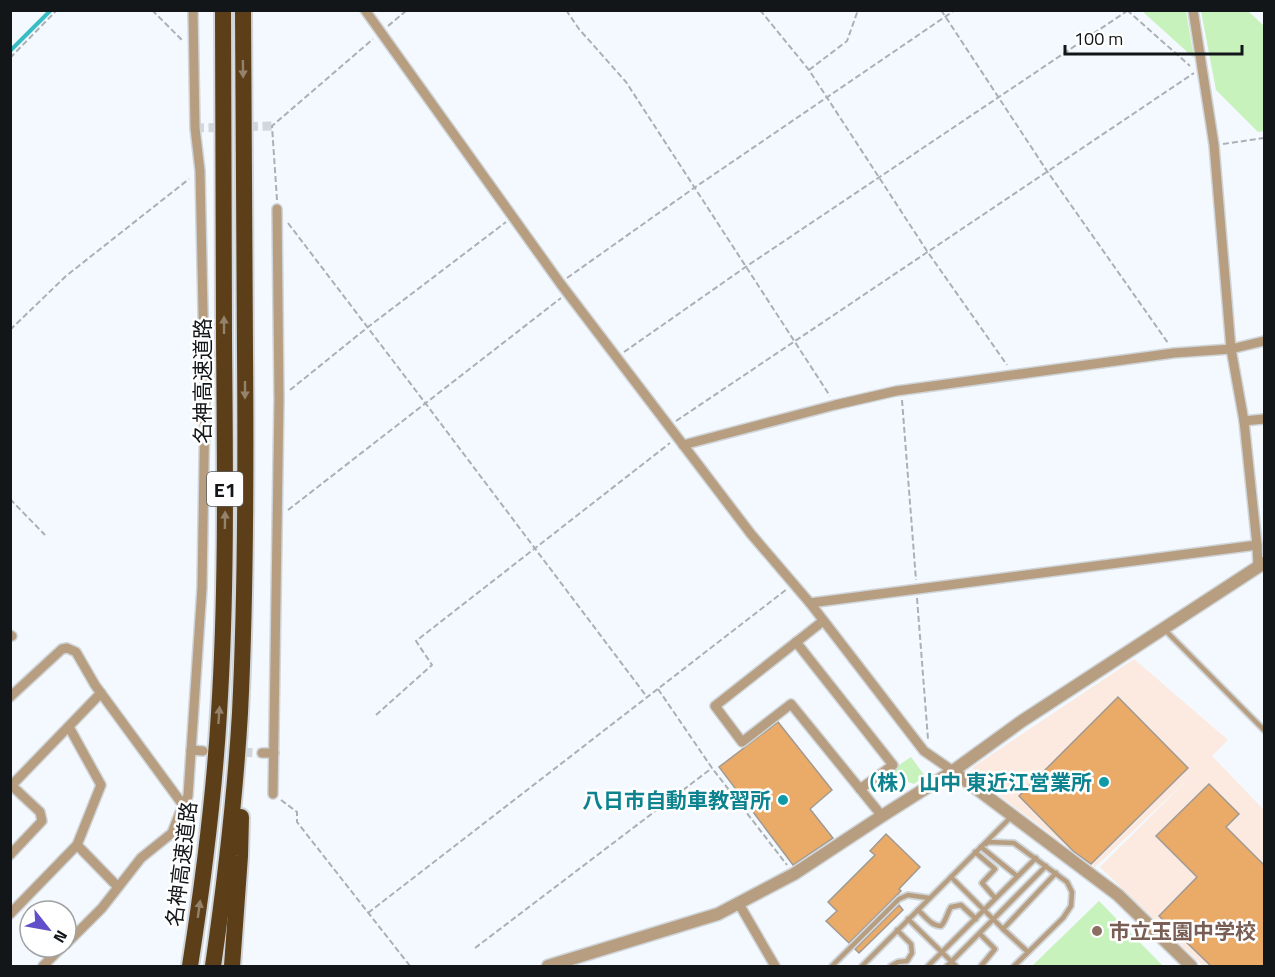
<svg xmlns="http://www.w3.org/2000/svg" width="1275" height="977" viewBox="0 0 1275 977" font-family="'Titillium Web','Noto Sans JP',sans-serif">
<rect width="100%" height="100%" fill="#f3f9fe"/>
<polygon fill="#fceae0" points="1134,659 1228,740 1212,756 1264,810 1264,966 1203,966 1100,867 1192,775 1095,867 973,776 973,767"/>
<g fill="#c7f2bc">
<polygon points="1142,11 1186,11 1194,58"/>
<polygon points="1201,11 1248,11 1264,26 1264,131 1258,132 1216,90"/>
<polygon points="911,757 925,776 914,784 886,774"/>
<polygon points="1099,901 1163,966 1032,966"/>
</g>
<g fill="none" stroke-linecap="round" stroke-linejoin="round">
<polyline stroke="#37bdc3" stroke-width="4" points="10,51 51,10"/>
</g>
<g fill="#e9ab67" stroke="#a19a93" stroke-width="1.5">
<polygon points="1118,697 1188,768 1091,864 1073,851 1019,796"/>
<polygon points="778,722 832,790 810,809 833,838 793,865 719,767"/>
<polygon points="1209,784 1239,814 1226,827 1264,865 1264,966 1211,966 1159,916 1197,877 1156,836"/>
<polygon points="886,834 920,867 899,889 901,891 849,943 826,921 837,911 828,902 875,855 870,851"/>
<polygon points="899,905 903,910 859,953 855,949"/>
</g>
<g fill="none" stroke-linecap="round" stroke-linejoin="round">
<g stroke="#d1d7dc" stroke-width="9" stroke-dasharray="9 4.5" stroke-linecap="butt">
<polyline points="195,128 272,126"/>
<polyline points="203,751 262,753"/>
</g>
<g stroke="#cfd5d9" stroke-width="8">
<g id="service">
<polyline points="1165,630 1264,730"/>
<polyline points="986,844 988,842 1014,843 1067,882 1072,892 1071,906 1063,918 1014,966"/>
<polyline points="981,847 1017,876"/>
<polyline points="975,852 995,869 982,883 995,898"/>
<polyline points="951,877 1003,929 1028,952"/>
<path d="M 918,910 C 925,916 931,926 941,926 C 946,921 947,913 951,907 L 961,905 L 976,919"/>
<polyline points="908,919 956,966"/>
<polyline points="1003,929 1056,873"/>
<polyline points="980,934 995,949 981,966 982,966"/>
<polyline points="832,966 899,899 908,895 929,898"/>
<polyline points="862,966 1010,818"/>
<polyline points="891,966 898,962 907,961 912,953 911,944 897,930"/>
<polyline points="928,966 1036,858"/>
<polyline points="947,966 1046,866"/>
</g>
</g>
<g stroke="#cfd5d9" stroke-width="12">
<g id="minor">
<polyline points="365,10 560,283 751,534 810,603 924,751 953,771"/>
<polyline points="1193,10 1214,145 1231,349 1244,421 1257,545 1258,567"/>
<polyline points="1244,421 1264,419"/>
<polyline points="683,445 835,405 896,391 1174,353 1231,349 1264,341"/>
<polyline points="810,603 1257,545"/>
<polyline points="823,621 715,706 742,742 791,704 882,816"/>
<polyline points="10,635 12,636"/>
<polyline points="796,642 893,765 860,789"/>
<polyline points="10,697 62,649 67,648 76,652 95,685 183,805 172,833 141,858 102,908 66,944"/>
<polyline points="191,750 203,751"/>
<polyline points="262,753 274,753"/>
<polyline points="10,784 40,812 42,821 10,855"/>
<polyline points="10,787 101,693"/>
<polyline points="273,794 279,399 277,209"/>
<polyline points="183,805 188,796 202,588 205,403 200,171 195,128 193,10"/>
<polyline points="77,845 118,887"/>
<polyline points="739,904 775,966"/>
<polyline points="10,914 77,845 101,785 69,727"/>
<polyline points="43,966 62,947"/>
</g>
</g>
<g stroke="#cfd5d9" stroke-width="15">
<g id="tertiary">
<polyline points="953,771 1118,895 1191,966"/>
<polyline points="548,966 718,914 794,874 882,816 953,771 1022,721 1264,563"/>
</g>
</g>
<g stroke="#cfd5d9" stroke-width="20">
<g id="motorway">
<path d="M 190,966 C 203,883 214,798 219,713 C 227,588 225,463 224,338 C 224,229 224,120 223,10"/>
<path d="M 213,966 C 225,883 235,798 240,713 C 246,593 246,472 245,352 C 244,238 244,124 243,10"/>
<polyline points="232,966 240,856 241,817"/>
</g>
</g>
<g stroke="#abb0b4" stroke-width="2" stroke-dasharray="6 3" stroke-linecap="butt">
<polyline points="152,10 182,40"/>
<polyline points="566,10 579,29 626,82 830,396"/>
<polyline points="760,10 809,70 927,251 1007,365"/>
<polyline points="941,10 1047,171 1168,343"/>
<polyline points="1127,10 1190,66"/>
<polyline points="388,26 407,10"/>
<polyline points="10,58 57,10"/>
<polyline points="809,70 847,41 858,10"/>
<polyline points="1223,144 1264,138"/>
<polyline points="277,200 272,126 373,39"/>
<polyline points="288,223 426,404 647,697"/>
<polyline points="567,278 694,188 955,10"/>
<polyline points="10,330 66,276 189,179"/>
<polyline points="624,352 747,266 1127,11"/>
<polyline points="290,390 368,327 506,222"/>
<polyline points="902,400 916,580"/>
<polyline points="676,421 1194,73"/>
<polyline points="10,499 45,535"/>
<polyline points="288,510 561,298"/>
<polyline points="917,598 928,739"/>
<polyline points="658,689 712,768 787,865"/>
<polyline points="376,715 432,665 416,641 670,443"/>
<polyline points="281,800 297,812 297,822 410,966"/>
<polyline points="368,913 787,589"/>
<polyline points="475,948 712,768"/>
</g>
<use href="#service" stroke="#b89e81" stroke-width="4.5"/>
<use href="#minor" stroke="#b89e81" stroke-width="9"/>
<use href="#tertiary" stroke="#b89e81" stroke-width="12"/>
<use href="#motorway" stroke="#5c3e19" stroke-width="16"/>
</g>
<defs><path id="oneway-solid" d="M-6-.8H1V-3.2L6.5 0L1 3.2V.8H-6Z" transform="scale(1.5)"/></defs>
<g fill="#95826a">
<use href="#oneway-solid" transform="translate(243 69) rotate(89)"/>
<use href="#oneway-solid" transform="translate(224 325) rotate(-90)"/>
<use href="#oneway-solid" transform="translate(245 390) rotate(90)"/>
<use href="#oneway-solid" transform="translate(225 520) rotate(-89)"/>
<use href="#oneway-solid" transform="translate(219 715) rotate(-86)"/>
<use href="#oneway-solid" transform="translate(199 909) rotate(-82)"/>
</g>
<g fill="#0f9aa8" stroke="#fff" stroke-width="2">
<circle cx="1104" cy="782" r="6"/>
<circle cx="783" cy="800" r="6"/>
</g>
<circle fill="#8d6e63" stroke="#fff" stroke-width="2" cx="1097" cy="931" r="6"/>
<g text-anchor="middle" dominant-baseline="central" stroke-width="5" stroke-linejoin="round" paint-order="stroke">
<rect fill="#fff" stroke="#5a5c5d" stroke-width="1.5" x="207" y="472" width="36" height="34" rx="4.5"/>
<g font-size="20" font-weight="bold" fill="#131618">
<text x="225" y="489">E1</text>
</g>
<g font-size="21" fill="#131618" stroke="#fff">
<text transform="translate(202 381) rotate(-90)">名神高速道路</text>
<text transform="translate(181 864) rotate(-83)">名神高速道路</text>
</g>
<g font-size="21" font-weight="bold" fill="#0d838f" stroke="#fff" text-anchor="end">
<text x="1092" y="782">（株）山中 東近江営業所</text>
<text x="771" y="800">八日市自動車教習所</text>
</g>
<g font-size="21" font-weight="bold" fill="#785e54" stroke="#fff" text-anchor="start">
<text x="1109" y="931">市立玉園中学校</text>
</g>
</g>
<rect width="1275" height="977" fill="none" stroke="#131618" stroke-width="24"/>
<g transform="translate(48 929) rotate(121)"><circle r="28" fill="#ffffff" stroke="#a1a2a3" stroke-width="1.5"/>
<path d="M0-4.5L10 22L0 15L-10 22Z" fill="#604fc8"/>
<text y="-9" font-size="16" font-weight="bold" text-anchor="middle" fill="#131618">N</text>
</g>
<path d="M1065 45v9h177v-9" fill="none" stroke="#131618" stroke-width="3"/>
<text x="1074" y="45" font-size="18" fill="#131618" stroke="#ffffff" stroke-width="4.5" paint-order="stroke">100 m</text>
</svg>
